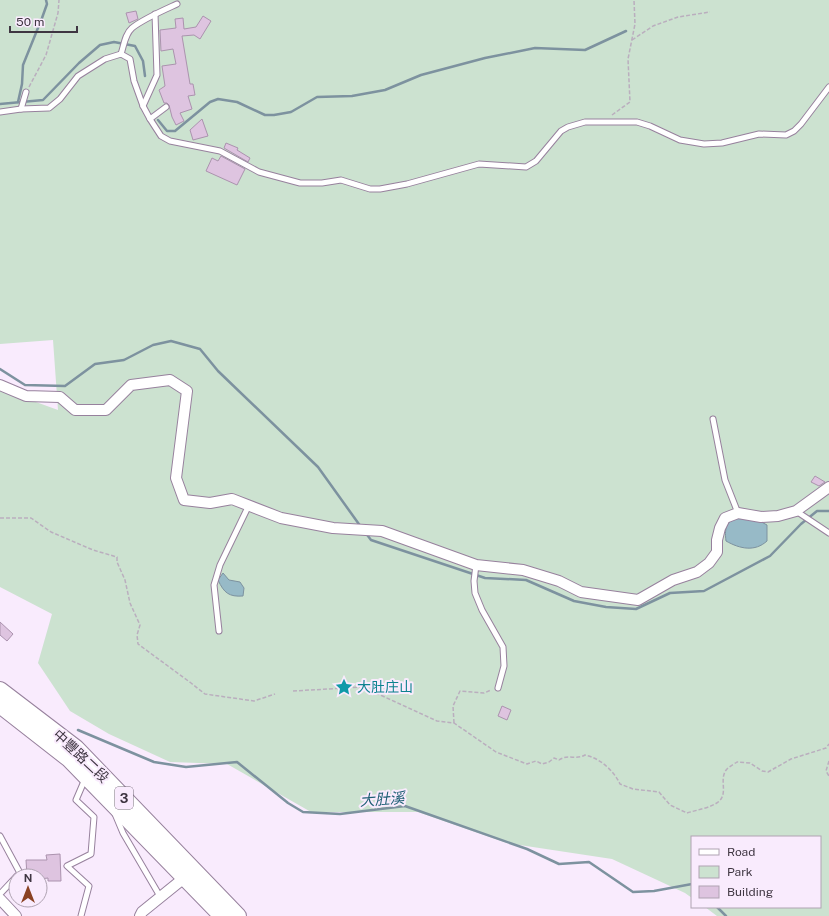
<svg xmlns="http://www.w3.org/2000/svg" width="829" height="916" viewBox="0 0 829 916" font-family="'Public Sans','Noto Sans TC',sans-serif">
<rect width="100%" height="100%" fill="#f9ebfd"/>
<polygon fill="#cce2d0" points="0,0 829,0 829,916 717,916 705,907 820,907 820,837 692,837 692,898 685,893 612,859 507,843 418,812 311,812 227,764 170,762 109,734 70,711 38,663 52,614 0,587 0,389 58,410 53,340 0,344"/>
<g fill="#97bac7" stroke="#7d929f">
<path d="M 743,518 L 756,519 L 767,525 L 767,541 C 755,552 740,549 726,541 C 724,526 727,519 743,518 Z"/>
<path d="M 223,573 L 229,580 L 240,582 L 244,588 L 243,596 C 229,597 224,593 218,580 Z"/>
</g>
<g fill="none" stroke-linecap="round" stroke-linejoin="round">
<g stroke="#7d929f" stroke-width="2.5">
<polyline points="18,102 22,84 23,65 42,18 47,4 46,0"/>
<polyline points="0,104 43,100 79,63 100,45 114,42 135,46 143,61 145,76"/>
<polyline points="158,120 167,131 175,131 210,102 218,99 237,102 265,115 274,115 291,112 317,97 352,96 385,90 421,75 485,58 535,48 585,50 626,31"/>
<polyline points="0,369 25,385 65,386 95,364 124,360 153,345 171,341 200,349 218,371 318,467 361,527"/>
<polyline points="365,532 371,540 485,578 526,580 574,601 606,607 636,609 670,593 704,591 770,556 801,524 817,511 829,511"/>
<polyline points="78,730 154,762 186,767 237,762 288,803 303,812 340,814 405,806 527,849 559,864 589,862 633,892 654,891 692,884"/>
<polyline points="717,907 726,916"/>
</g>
</g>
<g fill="#dec4e0" stroke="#ab93ae">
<polygon points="136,11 138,19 129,23 126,13"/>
<polygon points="203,16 211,21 200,39 194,35 182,36 190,84 193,84 195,95 188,96 192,109 180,113 184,121 176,125 172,117 169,105 167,103 164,103 159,90 165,86 162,66 176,64 173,49 161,51 160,30 176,28 175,19 183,18 184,29 196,27"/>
<polygon points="202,119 208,136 193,140 190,130"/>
<polygon points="226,143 238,148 237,150 250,158 248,162 224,148"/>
<polygon points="221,156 245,169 237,185 206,171 212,158 218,161"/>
<polygon points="815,476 825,482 819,486 811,482"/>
<polygon points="0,622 13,634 7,641 0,635"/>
<polygon points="502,706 511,710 507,720 498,716"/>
<polygon points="60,854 61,881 48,881 48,878 40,879 40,876 27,876 26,860 47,860 46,855"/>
</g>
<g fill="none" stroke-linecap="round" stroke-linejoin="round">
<g stroke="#97819d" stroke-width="7">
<g id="lane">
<path d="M 121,54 C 124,45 125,34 132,28 C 143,19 164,10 177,4"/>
<polyline points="143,106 157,75 155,14"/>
<polyline points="21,109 26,92"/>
<polyline points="0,112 21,109 49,108 60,99 78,76 105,59 121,54 130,59 134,81 143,106 150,119 161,136 170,141 220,151 259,172 300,183 322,183 341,180 370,189 380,189 407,184 479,164 526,167 536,161 561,131 568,127 585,122 637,122 650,126 680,140 704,144 722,143 759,134 786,135 794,131 801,124 829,87"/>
<polyline points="150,119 166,107"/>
<polyline points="713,419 725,480 738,513"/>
<polyline points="796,511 829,533"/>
<polyline points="476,565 474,581 475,593 482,610 503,647 504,666 498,688"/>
<polyline points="219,631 214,585 220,565 249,505"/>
<polyline points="115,814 123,833 161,898"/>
<polyline points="0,836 20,873 17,876"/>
<polyline points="0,894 16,877"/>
<polyline points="81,916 89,886 67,866 91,854 94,817 76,800 85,779"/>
</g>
</g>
<g stroke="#97819d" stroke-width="12">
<g id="street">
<polyline points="0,385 26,396 60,397 75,410 106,410 131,385 170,380 187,391 176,478 184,500 210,503 232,499 281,518 333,528 382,531 476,565 523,570 559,581 581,592 638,600 673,580 697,572 709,563 717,552 717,540 720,528 725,518 738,513 761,517 778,516 796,511 829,487"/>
<polyline points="0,899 16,916"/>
<polyline points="140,916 142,912 189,874"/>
</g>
</g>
<g stroke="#97819d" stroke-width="18">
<g id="primary">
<polyline points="0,690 76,748 238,916"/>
<polyline points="0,705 69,759 222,916"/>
</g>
</g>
<g stroke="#baaebe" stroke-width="1.5" stroke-dasharray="4 2" stroke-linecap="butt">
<polyline points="632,40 653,26 678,17 710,12"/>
<polyline points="29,87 46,55 58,13 59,0"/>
<polyline points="612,115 630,102 628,59 635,24 634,0"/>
<polyline points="0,518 31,518 51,532 93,550 117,557 117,562 125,580 130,603 140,625 137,635 138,644 191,683 205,694 254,701 275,694"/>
<path d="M 293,691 L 363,687 L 437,721 L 454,723 L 496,752 L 527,764 L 536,761 L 542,764 L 549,762 L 554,758 L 559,760 C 567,754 577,760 585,755 C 600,758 614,771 620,784 L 633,789 L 659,792 L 670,805 L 687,813 C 696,810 716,807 721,799 C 727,790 719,778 727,769 C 730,766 734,764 737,762 L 750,763 L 762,771 L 768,772 L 791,759 L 826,748 L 829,744"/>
<polyline points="454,723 453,706 460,691 484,693 491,690"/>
<polyline points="829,761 826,771 829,776"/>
</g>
<use href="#lane" stroke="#fff" stroke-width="5"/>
<use href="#street" stroke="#fff" stroke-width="10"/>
<use href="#primary" stroke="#fff" stroke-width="16"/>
</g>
<defs>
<g id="sight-bare" transform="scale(1.38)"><path d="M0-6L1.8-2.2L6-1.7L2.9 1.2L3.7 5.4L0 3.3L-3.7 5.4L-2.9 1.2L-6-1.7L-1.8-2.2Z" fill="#0f9aa8" stroke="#f9ebfd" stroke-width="2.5" paint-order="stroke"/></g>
</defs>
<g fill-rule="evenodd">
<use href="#sight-bare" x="344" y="687"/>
</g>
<g text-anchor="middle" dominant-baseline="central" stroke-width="4" stroke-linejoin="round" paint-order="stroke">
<rect fill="#f9ebfd" stroke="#776c7a" stroke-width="1" x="115" y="787" width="18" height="22" rx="3"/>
<g font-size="13" font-weight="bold" fill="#3f3642">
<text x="124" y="798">3</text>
</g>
<g font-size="14" fill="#0d838f" stroke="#f9ebfd" text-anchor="start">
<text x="357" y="687">大肚庄山</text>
</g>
<g font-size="14" fill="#3f3642" stroke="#f9ebfd">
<text transform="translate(81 756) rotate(43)">中豐路二段</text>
</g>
<g font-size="15" font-style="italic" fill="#1c5e73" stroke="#f9ebfd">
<text transform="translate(382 799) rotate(-4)">大肚溪</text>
</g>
</g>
<rect x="691" y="836" width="130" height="72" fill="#f9ebfd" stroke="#afa3b2"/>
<rect x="699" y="849" width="20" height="6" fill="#ffffff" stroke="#afa3b2"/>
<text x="727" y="856" font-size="12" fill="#3f3642">Road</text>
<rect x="699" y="866" width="20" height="12" fill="#cce2d0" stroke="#afa3b2"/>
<text x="727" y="876" font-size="12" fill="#3f3642">Park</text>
<rect x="699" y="886" width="20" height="12" fill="#dec4e0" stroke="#afa3b2"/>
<text x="727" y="896" font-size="12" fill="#3f3642">Building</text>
<g transform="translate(28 888)"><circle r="19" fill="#f9ebfd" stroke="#afa3b2"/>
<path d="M0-3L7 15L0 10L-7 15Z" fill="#8a4123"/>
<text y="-6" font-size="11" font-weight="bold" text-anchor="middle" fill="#3f3642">N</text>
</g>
<path d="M10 26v6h67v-6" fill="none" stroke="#3f3642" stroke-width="2"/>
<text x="16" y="26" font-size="12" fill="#3f3642" stroke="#f9ebfd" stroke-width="3" paint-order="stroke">50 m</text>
</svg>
